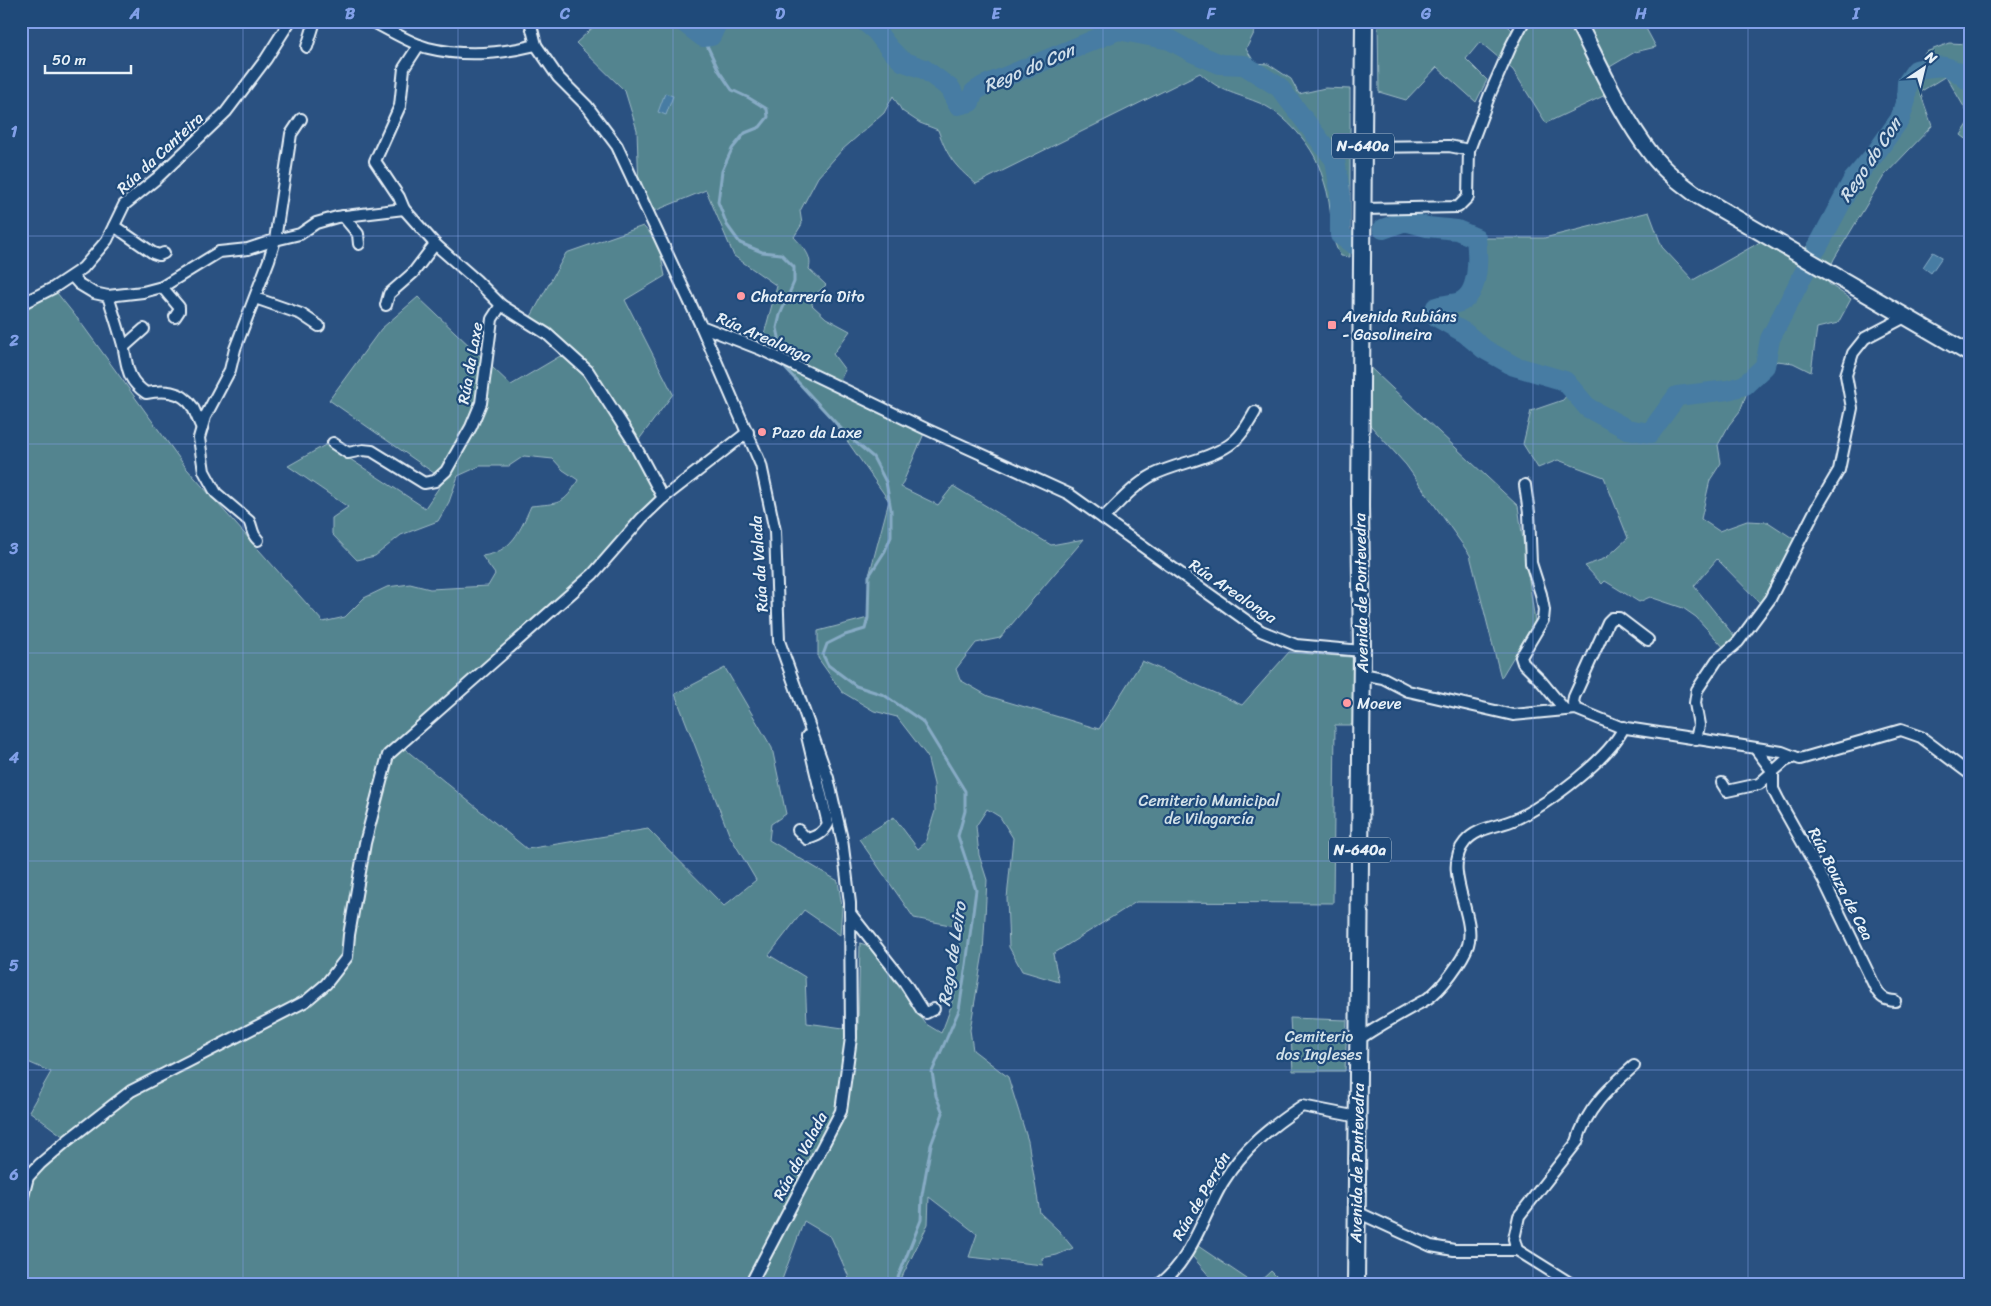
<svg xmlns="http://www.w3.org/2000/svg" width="1991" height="1306" viewBox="0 0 1991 1306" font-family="Sriracha,sans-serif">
<rect width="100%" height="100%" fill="#2a5181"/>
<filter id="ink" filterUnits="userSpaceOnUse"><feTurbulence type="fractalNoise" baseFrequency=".02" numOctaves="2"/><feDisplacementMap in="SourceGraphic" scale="10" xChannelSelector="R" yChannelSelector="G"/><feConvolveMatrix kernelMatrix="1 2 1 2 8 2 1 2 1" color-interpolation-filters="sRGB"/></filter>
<g filter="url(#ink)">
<g fill="#53848f" stroke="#9ebac4">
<path d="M 600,21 L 1260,21 L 1246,49 L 1255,63 L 1268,64 L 1291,79 L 1299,94 L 1325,88 L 1350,89 L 1350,257 L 1341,256 C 1330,240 1332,220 1329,201 C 1327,189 1322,175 1318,164 C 1309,141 1280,110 1257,102 C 1232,92 1221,92 1200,73 L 976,184 C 954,165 948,158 938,130 L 920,123 L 902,111 L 893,96 L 884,113 L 842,150 L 818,177 L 800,211 L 802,224 L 794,237 C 803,247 813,256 809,269 L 826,285 L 813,297 L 812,305 L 826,318 L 850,331 L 833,354 L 845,370 L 837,386 L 926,429 L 901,487 L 938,505 L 953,486 L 1051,545 L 1084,539 L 1000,638 L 976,643 L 956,669 L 960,680 L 988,696 L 1099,729 L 1142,661 L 1242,705 L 1289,652 L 1362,658 L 1361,725 L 1335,725 L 1333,903 L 1136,902 L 1053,954 L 1059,982 L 1022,971 L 1009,947 L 1007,898 L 1013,838 L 1000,817 L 987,809 L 976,826 L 979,855 L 987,880 L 983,953 L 970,1030 L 973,1050 L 1008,1077 L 1028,1141 L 1040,1213 L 1059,1231 L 1073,1248 L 1057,1255 L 1042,1258 L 1043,1265 L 969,1257 L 977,1234 L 929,1197 L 928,1224 L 898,1285 L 850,1285 L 848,1275 L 831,1237 L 804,1221 L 780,1285 L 21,1285 L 21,1199 L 28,1177 L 68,1140 L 29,1111 L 51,1072 L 21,1059 L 21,304 L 53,288 L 81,323 L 187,469 L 323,622 L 345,617 L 364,598 L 387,587 L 410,584 L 430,589 L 488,586 L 495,574 L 482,556 C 512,552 520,531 531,506 C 558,503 564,506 578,480 L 563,470 L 553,459 L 524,456 L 509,466 L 480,466 L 458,476 L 449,502 L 438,521 L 401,535 L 375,556 L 357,560 L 332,534 L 332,518 L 348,507 L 288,466 L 327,444 L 425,508 L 444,480 L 329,400 L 381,329 L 418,297 L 511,385 L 567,352 L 528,322 L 566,253 L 643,226 L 658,242 L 665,276 L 625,300 L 673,394 L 635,445 L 663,498 L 593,574 L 400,745 L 527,849 L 648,829 L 724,906 L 756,880 L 729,834 L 675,694 L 725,668 L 772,748 L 786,814 L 771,824 L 769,840 L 838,881 L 842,907 L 840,935 L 804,910 L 769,955 L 805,977 L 807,1023 L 858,1030 L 860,943 L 869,946 L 926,1024 L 941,1033 C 957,998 959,965 960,927 L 914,918 L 859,839 L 894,817 L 918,849 L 925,843 L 935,811 L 934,784 L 927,756 L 897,717 L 874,711 L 842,692 L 818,658 L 818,631 L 868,618 L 869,576 L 889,501 L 827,412 L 784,367 L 780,354 L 760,349 L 777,286 L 734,256 L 706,190 L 652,212 L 639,191 L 637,130 L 625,91 L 576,43 Z"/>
<polygon points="1378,21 1503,21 1520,38 1533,21 1642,21 1656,47 1635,52 1603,71 1614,91 1546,123 1513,70 1480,42 1466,59 1487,80 1476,102 1437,67 1406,100 1379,92"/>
<path d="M 1949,43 L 1970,44 L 1970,117 L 1946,76 L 1920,92 L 1932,126 L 1884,176 L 1834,259 L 1828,272 L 1829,284 L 1851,299 L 1838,323 L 1817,328 L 1811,372 L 1793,363 L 1777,361 L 1746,395 L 1740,411 L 1729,425 L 1718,445 L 1721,463 L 1710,480 L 1701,519 L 1719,531 L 1747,521 L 1768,522 L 1800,543 L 1764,607 L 1717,559 L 1694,586 L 1735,637 L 1727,651 L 1696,617 L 1683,608 L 1650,597 L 1639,602 L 1605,581 L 1602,584 L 1585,566 L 1606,558 L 1628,538 L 1604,477 L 1558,460 L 1538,468 L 1523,444 L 1531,411 L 1563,400 L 1572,388 L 1557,378 L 1514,366 L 1484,349 L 1449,323 L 1437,317 L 1436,307 C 1444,306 1455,305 1462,301 C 1479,291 1478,256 1476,238 L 1544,238 L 1649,212 L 1662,247 L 1693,280 L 1769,237 L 1801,256 L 1847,181 L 1899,115 L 1900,84 L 1926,52 Z"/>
<polygon points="1970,121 1970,142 1961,135"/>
<polygon points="1361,359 1518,506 1535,621 1501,678 1470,555 1406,465 1361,415"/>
<polygon points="1290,1018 1347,1020 1345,1071 1293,1071"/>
<polygon points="1192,1242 1256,1285 1271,1271 1285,1285 1217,1285 1187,1250"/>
</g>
<g fill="#467ca3" stroke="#87abc5">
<polygon points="665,93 673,96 666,115 658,112"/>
<polygon points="1933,252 1942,257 1931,273 1923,267"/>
</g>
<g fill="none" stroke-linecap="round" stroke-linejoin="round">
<g stroke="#87abc5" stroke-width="3">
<polyline points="703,37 719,71 732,90 749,98 767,109 768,117 760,127 745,133 732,149 722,171 718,202 727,225 740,243 762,252 781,254 794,267 794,282 780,315 777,328 779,337 779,350"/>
<polyline points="784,367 848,436 873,457 886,482 891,510 891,537 885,551 869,576 868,618 865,629 845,635 827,644 823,655 828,665 856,686 884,695 922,721 965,791 965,811 958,836 976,890 966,965 959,1010 932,1072 936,1096 943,1113 931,1145 922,1195 921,1220 895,1285"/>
</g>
<g stroke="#467ca3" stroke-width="20">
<polyline points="682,21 703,37 711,36 718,21"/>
<polyline points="864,21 876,31 889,48 902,61 924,69 951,89 958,105 970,102 974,92 983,86 1118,30 1170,40 1192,52 1220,64 1244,65 1279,87 1335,160 1340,191 1340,235 1353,244"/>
<path d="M 1383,229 L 1405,221 L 1427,227 L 1457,230 L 1476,238 C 1478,255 1480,291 1462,301 C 1455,305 1444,304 1436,307 L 1434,313 L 1437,317 L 1465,333 L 1484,349 L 1514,366 L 1565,381 L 1588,408 L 1627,429 L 1650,433 L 1677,396 L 1728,390 L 1745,385 L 1765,366 L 1770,339 L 1806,269"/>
<path d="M 1817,248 L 1853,180 L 1875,154 L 1900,119 L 1906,100 L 1907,83 L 1916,70 C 1942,64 1950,64 1970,82"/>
</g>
<g stroke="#e8f1f8" stroke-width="14">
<g id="street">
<path d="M 371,21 C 388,29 411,44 428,48 C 464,57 500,54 536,45"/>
<polyline points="530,21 536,45 558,77 587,106 617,146 701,326 760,349 926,429 1069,494 1261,631 1296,645 1362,651"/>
<polyline points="419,45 404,68 400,106 375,161 399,197 404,209 436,245 476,280 501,305 547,334 588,371 631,438 663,498"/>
<polyline points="307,47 315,21"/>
<polyline points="1363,147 1449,146 1469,150"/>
<polyline points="1363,209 1458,207 1468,197 1469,150 1490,94 1511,46 1524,21"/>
<polyline points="343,216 358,234 359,244"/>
<polyline points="114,226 153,253 159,255 164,253"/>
<polyline points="72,276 79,284 94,293 108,296 143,292 162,287 219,252 248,249 275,240 291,134 301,119"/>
<polyline points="162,287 179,307 179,311 175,317"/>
<path d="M 108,296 C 113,312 119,330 123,345 C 128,367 126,379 146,393 C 163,390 181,390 192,406 C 196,413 198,421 202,428"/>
<polyline points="255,298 301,314 319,326"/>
<polyline points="21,304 53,288 83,268 107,240 124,205 156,179 226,112 266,59 290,21"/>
<polyline points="386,305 389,294 413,273 432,248 436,245"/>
<polyline points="701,326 761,465 775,531 779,641 828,778 842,839 850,903 851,1038 841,1111 750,1285"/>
<polyline points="123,344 126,345 144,329"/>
<polyline points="333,443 348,453 363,450 372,451 424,483 435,481 446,471 471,427 481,403 492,319 501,305"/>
<polyline points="1525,485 1529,513 1531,563 1541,594 1544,610 1543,620 1521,657 1523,663 1541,681 1565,710"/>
<path d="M 1103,518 C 1119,503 1134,485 1153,475 C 1177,463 1207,460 1229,445 C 1241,437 1248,424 1255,412"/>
<path d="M 258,540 C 251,534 253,528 249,521 L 216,493 L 204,471 L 199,438 L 205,417 L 230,370 L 235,349 L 269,260 L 275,240 L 300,234 L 316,223 L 337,217 L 404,209"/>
<polyline points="1362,674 1383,678 1408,691 1513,715 1576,709 1620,727 1782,752 1800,759 1901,730 1921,737 1970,774"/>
<polyline points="1576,709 1573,703 1574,697 1608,622 1612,618 1619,618 1648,640"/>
<polyline points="1696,740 1699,725 1695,703 1697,690 1717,660 1738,642 1770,599 1816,509 1839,470 1852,408 1846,375 1853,353 1865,338 1905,317"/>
<path d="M 1755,748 L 1773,772 L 1773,789 L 1778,799 L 1824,881 L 1876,989 C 1881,998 1885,1000 1895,1001"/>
<polyline points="1722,783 1727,791 1759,784 1785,761 1794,757"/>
<path d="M 798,830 L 807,839 C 818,836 823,833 828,824 L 807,736"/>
<polyline points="850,913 905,983 922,1010 926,1013 934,1009"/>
<path d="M 1359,1039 C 1376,1028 1393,1018 1411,1008 C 1416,1005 1422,1002 1427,999 C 1441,990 1463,960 1468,945 C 1477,916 1441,870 1465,842 C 1477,827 1499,827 1516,819 C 1548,804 1609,759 1624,727"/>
<polyline points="21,1204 28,1177 40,1164 68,1140 131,1091 306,1001 326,984 347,957 349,935 365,843 388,755 593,574 642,518 663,498 748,432"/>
<polyline points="1357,1212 1431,1246 1454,1250 1517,1250 1573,1285"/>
<path d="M 1517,1250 L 1514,1239 L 1519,1216 L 1577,1142 C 1586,1109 1609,1088 1634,1066"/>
<path d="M 1158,1285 C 1191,1263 1203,1215 1223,1182 C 1244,1148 1269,1128 1302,1106 L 1358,1117"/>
</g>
</g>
<g stroke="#e8f1f8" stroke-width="19">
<path id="secondary" d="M 1577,21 C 1600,66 1621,115 1652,155 C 1665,172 1682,184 1698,196 L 1970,354"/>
</g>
<g stroke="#e8f1f8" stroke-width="20">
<polyline id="primary" points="1356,1285 1362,651 1360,505 1364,21"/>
</g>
<use href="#street" stroke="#1f4a7a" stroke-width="10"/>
<use href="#secondary" stroke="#1f4a7a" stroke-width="15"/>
<use href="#primary" stroke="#1f4a7a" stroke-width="16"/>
</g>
</g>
<path fill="none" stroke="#82a0e8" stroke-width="1" stroke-opacity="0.55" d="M 243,21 L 243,1285M 458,21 L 458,1285M 673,21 L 673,1285M 888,21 L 888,1285M 1103,21 L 1103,1285M 1318,21 L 1318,1285M 1533,21 L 1533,1285M 1748,21 L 1748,1285M 21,236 L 1970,236M 21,444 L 1970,444M 21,653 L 1970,653M 21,861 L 1970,861M 21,1070 L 1970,1070"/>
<g fill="#ff9aa2" stroke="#1f4a7a" stroke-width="2">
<circle cx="741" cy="296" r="5"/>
<rect x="1327" y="320" width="10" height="10" rx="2.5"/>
<circle cx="762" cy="432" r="5"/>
<circle cx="1347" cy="703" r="5"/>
</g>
<g text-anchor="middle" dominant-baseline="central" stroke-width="4.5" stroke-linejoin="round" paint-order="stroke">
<g fill="#1f4a7a" stroke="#acbfd2" stroke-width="1">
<rect x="1332" y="133.5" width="62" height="25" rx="4"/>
<rect x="1329" y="837.5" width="62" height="25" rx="4"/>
</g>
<g font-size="15" font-weight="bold" fill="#e8f1f8">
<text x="1363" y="146">N-640a</text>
<text x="1360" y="850">N-640a</text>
</g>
<g font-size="16" fill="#e8f1f8" stroke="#1f4a7a">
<text transform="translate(160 153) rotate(-43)">Rúa da Canteira</text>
<text transform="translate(764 337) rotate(24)">Rúa Arealonga</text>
<text transform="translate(470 363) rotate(-80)">Rúa da Laxe</text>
<text transform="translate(759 564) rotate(-94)">Rúa da Valada</text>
<text transform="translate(1233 591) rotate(34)">Rúa Arealonga</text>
<text transform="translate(1361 593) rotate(-91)">Avenida de Pontevedra</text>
<text transform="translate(1841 884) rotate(63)">Rúa Bouza de Cea</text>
<text transform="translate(800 1156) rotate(-62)">Rúa da Valada</text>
<text transform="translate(1357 1163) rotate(-89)">Avenida de Pontevedra</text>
<text transform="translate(1201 1196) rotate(-60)">Rúa de Perrón</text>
</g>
<g font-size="16" fill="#e8f1f8" stroke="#1f4a7a" text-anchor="start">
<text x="751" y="296">Chatarrería Dito</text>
<text x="1342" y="316">Avenida Rubiáns<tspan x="1342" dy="18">- Gasolineira</tspan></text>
<text x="772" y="432">Pazo da Laxe</text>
<text x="1357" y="703">Moeve</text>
</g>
<g font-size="16" fill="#d2e1e8" stroke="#1f4a7a">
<text x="1209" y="800">Cemiterio Municipal<tspan x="1209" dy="18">de Vilagarcía</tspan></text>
<text x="1319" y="1036">Cemiterio<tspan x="1319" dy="18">dos Ingleses</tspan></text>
</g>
<g font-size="18" font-style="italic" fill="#d0dfeb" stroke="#1f4a7a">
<text transform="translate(1029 68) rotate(-23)">Rego do Con</text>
<text transform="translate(1870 160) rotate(-56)">Rego do Con</text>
<text transform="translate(952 954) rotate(-81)">Rego de Leiro</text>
</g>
</g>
<rect width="1991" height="1306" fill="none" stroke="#1f4a7a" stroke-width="55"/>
<g transform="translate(1924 68) rotate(35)" stroke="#1f4a7a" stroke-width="4" paint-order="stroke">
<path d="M0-4L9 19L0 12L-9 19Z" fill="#e8f1f8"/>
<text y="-8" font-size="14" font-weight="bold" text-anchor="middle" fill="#e8f1f8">N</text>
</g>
<path d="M45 65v8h86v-8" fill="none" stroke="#e8f1f8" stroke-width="2.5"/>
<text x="52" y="65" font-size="15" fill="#e8f1f8" stroke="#1f4a7a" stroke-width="4" paint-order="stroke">50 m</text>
<rect x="28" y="28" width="1936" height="1250" fill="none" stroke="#82a0e8" stroke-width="2"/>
<g font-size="16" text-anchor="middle" font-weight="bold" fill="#82a0e8">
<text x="135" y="19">A</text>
<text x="350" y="19">B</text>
<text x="565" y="19">C</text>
<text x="780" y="19">D</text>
<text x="996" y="19">E</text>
<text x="1211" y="19">F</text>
<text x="1426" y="19">G</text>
<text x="1641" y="19">H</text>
<text x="1856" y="19">I</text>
<text x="14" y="137">1</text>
<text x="14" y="346">2</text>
<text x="14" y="554">3</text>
<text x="14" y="763">4</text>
<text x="14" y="971">5</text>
<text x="14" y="1180">6</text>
</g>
</svg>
